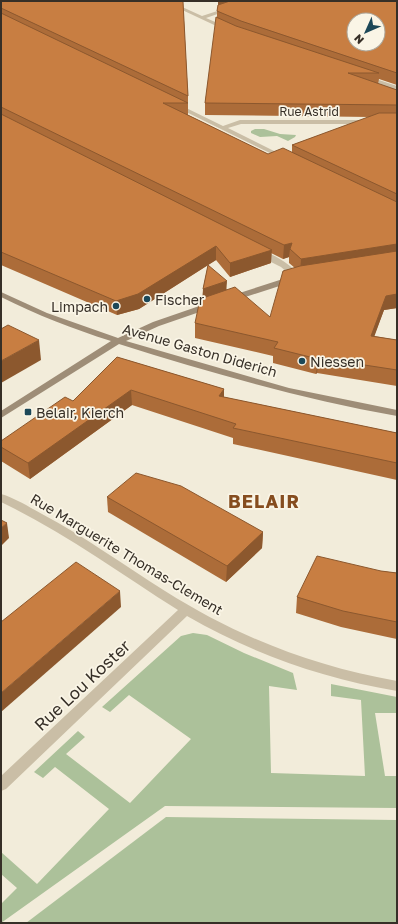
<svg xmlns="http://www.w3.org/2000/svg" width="398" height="924" viewBox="0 0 398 924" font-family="'Golos Text',sans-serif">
<rect width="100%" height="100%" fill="#f2ecda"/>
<g fill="#acc19a">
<polygon points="255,129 264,129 280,134 296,135 295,137 288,141 277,136 260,137 251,133 251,131"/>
<polygon points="193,633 207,635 244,653 293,673 297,690 269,686 271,773 365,776 361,700 331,696 331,684 397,697 397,713 375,713 385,776 397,776 397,808 165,806 1,923 1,904 17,888 1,874 1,852 37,884 109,809 55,767 43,778 34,772 78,731 85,737 66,754 130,803 191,739 129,695 110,712 102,707 181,636"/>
<polygon points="166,817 397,820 397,923 26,923"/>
</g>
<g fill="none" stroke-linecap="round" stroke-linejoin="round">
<g fill="#cabea6" fill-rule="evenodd">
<polygon points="163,1 169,1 202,16 248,1 255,1 206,18 229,28 230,29 227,31"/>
<polygon points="367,76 397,86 397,90 365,79 364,78"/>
<polygon points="178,104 223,126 240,120 368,120 371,122 368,124 241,124 228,128 286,157 287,158 284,160 176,107 176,105"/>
<path d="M 257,251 C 269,249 295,268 302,277 L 298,279 L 295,279 L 281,267 L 257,255 Z"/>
<path d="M 1,494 C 15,498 29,507 42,514 C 85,537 124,565 165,591 C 238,637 312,666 397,681 L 397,691 C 322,678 253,654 187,616 L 6,789 L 1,791 L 1,776 L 178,610 C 119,573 64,532 1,502 Z"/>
</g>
<g fill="#9e8d77" fill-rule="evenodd">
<polygon points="289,277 295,277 296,279 295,281 233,301 227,301 226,299 227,297"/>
<path d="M 1,292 L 47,313 L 118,338 L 153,322 L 208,303 L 214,303 L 215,305 L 214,307 L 159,326 L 126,341 L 289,388 L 397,410 L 397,416 C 303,399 211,373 119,344 L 1,418 L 1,411 L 111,341 C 73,329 37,315 1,297 Z"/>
</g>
</g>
<g fill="#ac6c39" fill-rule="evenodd">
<path d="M 1,1 L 183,1 L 188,96 L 188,115 L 268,154 L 292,152 L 292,145 L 370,117 L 205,115 L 205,103 L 217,17 L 217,11 L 218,5 L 218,1 L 397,1 L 397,85 L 379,79 L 378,84 L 397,90 L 397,308 L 384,310 L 374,336 L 397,340 L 397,386 L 317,373 L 316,374 L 273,363 L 273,356 L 195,338 L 195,323 L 203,298 L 203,289 L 208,265 L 139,309 L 117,315 L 1,265 ZM 271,253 L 283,259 L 289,257 L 289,263 L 295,268 L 270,317 L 227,290 L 208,265 L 216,260 L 230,277 L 271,263 Z"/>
<polygon points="117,357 224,389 224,397 397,433 397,480 233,444 233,438 132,405 30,479 1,461 1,441 73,401"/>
<polygon points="107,497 263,532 262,548 226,582 108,512"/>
<polygon points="381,571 397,573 397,639 392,638 341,627 296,613 297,597"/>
</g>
<g fill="#8c582e">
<polygon points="218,1 243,1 218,9"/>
<polygon points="292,243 290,249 289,257 283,259 284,245"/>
<polygon points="397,244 397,256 300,273 301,259"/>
<polygon points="216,246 216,260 139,309 117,315 116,301"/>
<polygon points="272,250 271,263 230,277 230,263"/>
<polygon points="227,281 226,295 202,303 203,289"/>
<polygon points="397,294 397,308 384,310 369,351 371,336 386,296"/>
<polygon points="39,340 41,360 1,383 1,361"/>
<polygon points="319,358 317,373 316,374 318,359"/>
<polygon points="224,389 224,405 219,396"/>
<polygon points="131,390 132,405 30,479 28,463"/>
<polygon points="7,523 9,538 1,546 1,528"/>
<polygon points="263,532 262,548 226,582 227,566"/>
<polygon points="120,591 121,607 1,712 1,693"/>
</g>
<g fill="#c87e42" stroke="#8c582e" fill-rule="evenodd">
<polygon points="1,1 182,1 183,2 188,96 1,8"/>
<path d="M 230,1 L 397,1 L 397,73 L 241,21 L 217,11 L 218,5 ZM 354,20 L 378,20 L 378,44 L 354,44 Z"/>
<polygon points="1,13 188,103 163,103 268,154 283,148 397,202 397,244 301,259 290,249 292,243 284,245 1,107"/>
<polygon points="216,17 236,26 379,73 348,73 397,90 397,105 205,103"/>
<polygon points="379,113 397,113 397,194 292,145"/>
<polygon points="1,114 272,250 230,263 216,246 138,294 116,301 1,252"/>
<polygon points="397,251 397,294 386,296 371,336 397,340 397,370 319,358 318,359 274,348 278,342 195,323 200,299 235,287 270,317 283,271 300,266"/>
<polygon points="208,265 227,281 203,289"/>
<polygon points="8,325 39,340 1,361 1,329"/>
<polygon points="117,357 224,389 219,396 397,433 397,463 233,428 236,424 131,390 28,463 1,447 1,441 65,397 73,401"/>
<polygon points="136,473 181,486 263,532 227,566 107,497"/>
<polygon points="1,520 7,523 1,528"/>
<polygon points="317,556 381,571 397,573 397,622 343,611 297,597"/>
<polygon points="76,562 120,591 1,693 1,622"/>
</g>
<g fill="#1c4858" stroke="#faf5e6" stroke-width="1.5">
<circle cx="147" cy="299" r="4"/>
<circle cx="116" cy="306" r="4"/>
<circle cx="302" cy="361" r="4"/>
<rect x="24" y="408" width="8" height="8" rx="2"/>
</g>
<g text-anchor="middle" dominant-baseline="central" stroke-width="3.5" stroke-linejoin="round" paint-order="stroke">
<g font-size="12" fill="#362f27" stroke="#faf5e6">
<text x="309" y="111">Rue Astrid</text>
</g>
<g font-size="14" fill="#362f27" stroke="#faf5e6" text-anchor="start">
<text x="155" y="299">Fischer</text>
<text x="108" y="306" text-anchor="end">Limpach</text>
<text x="310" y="361">Niessen</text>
<text x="36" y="412">Belair, Kierch</text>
</g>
<g font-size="14" fill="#362f27" stroke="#faf5e6">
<text transform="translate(200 350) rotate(16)">Avenue Gaston Diderich</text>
<text transform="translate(127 554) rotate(31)">Rue Marguerite Thomas-Clement</text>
</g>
<g font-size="17" fill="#362f27" stroke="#faf5e6">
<text transform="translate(82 685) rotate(-43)">Rue Lou Koster</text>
</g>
<g font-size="18" font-weight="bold" letter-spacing="1" fill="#864d1f" stroke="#faf5e6">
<text x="264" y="501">BELAIR</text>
</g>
</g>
<rect width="398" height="924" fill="none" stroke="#362f27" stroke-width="4"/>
<g transform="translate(366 32) rotate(225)"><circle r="19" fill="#faf5e6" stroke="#aca69a"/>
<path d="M0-3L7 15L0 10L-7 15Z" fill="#1c4858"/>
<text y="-6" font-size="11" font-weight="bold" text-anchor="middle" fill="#362f27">N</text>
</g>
</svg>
